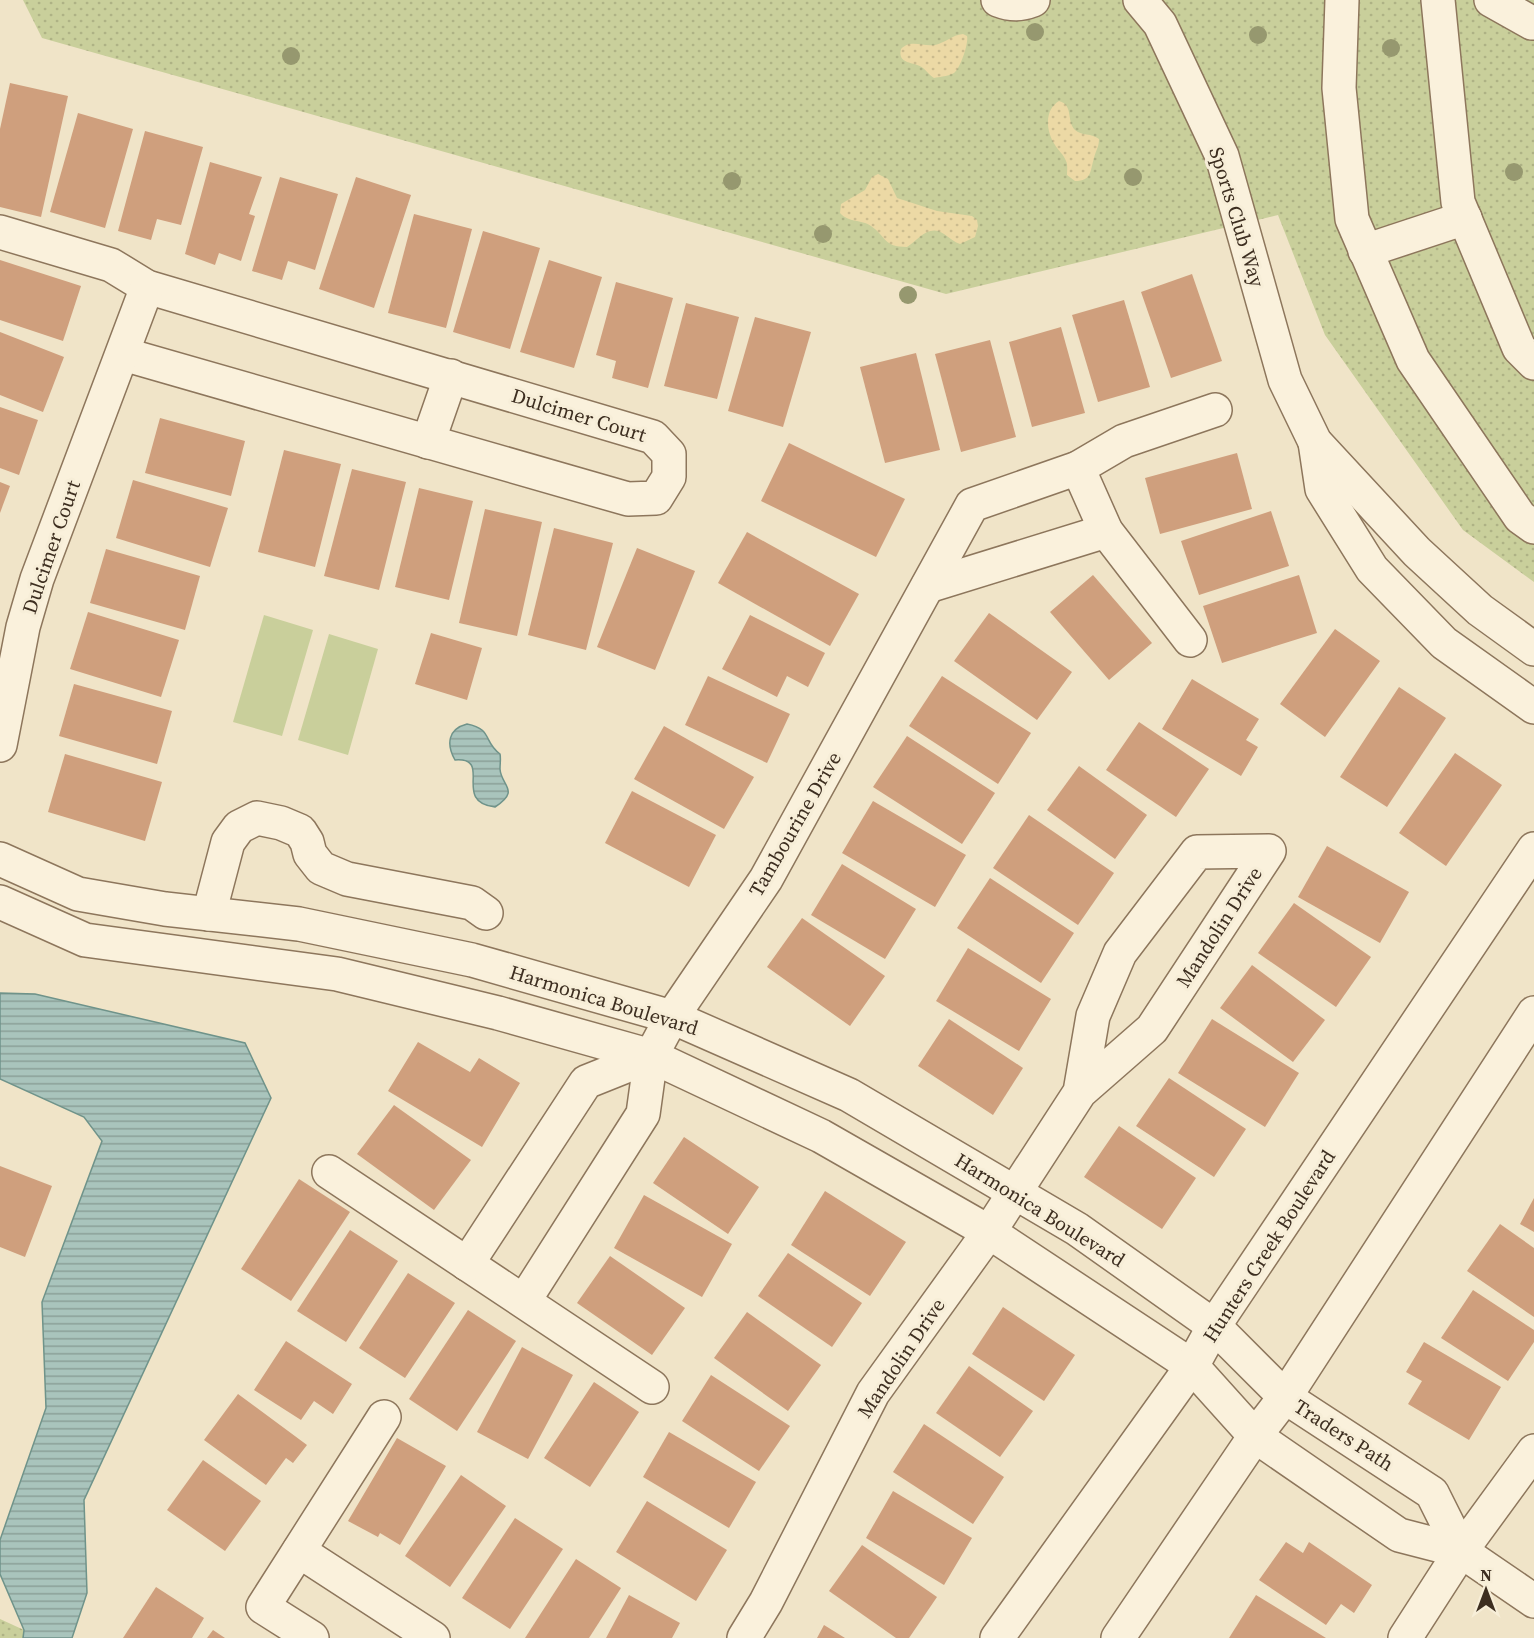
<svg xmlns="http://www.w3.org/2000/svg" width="1534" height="1638" viewBox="0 0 1534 1638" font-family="'Source Serif 4',serif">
<defs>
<pattern id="grass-dots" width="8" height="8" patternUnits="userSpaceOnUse" patternTransform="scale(1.5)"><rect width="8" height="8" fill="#c9cf9b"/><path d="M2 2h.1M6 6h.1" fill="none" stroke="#aeb285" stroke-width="1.8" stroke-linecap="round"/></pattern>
<pattern id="sand-dots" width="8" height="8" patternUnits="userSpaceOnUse" patternTransform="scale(1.5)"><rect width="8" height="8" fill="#ecd9a5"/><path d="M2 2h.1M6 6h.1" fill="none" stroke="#cbbb8e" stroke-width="1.8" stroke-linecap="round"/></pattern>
<pattern id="water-rules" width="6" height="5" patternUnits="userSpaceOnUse" patternTransform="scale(1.5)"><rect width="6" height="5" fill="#a9c4bc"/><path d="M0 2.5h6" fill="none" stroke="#8ba098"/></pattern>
</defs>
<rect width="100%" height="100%" fill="#f0e4c8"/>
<g fill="url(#grass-dots)">
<polygon points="23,0 1534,0 1534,582 1463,530 1325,335 1278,215 946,294 42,38"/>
<polygon points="0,1619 24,1630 31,1638 0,1638"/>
</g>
<g fill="url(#sand-dots)">
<path d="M 963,34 L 967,36 C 969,43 960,69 954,73 C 949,76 939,77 934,78 C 929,75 927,71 923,68 C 914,61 897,65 901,49 C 911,39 922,47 935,45 C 945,43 952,35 963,34 Z"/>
<path d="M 1059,101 C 1074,105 1066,121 1075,130 C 1081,136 1092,133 1099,139 C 1099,147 1096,150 1094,158 C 1090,171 1092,181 1075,181 L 1067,175 C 1067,171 1068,165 1066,161 C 1064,155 1058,150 1055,145 C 1046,131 1044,110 1059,101 Z"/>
<path d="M 878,174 L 888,179 L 897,198 L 937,211 L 972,216 L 977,220 L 978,226 L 975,237 L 960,244 C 954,242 950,238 944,234 C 929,223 918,240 907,247 C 883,247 886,236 871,226 C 861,219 849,223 840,213 L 841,204 L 865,190 L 872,177 Z"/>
</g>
<g fill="#c9cf9b">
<polygon points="264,615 313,630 282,736 233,722"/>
<polygon points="329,634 378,649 348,755 298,740"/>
</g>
<g fill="url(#water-rules)" stroke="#6f938a" stroke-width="1.5">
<path d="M 467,724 C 493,729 483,742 500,754 C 501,759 500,763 500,769 C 501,786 521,790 495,807 C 451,802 494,757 455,760 C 446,744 448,729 467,724 Z"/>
<polygon points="0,993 35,994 245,1043 271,1098 84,1500 87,1593 72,1638 23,1638 24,1630 0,1574 0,1540 46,1408 42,1302 102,1141 84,1117 0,1079"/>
</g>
<g fill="#cf9f7d">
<polygon points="10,83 68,96 41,217 0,207 0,129"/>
<polygon points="78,113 133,129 105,228 50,212"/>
<polygon points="145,131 203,147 181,225 157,219 151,240 118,231"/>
<polygon points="210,162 262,177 249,214 255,216 241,261 219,253 215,265 185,254"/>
<polygon points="280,177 338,194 315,270 288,261 282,280 252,271"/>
<polygon points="356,177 411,195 374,308 319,289"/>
<polygon points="414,214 472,229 446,328 388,313"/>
<polygon points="483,231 540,248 510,349 453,332"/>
<polygon points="0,260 81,286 63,341 0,320"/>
<polygon points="549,260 602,277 574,368 520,352"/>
<polygon points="1192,274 1222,361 1171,378 1141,292"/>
<polygon points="616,282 673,298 648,388 612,378 616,361 596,355"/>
<polygon points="1124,300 1150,387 1098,402 1072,315"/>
<polygon points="686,303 739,317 717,399 664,386"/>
<polygon points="755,317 811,332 783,427 728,411"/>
<polygon points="1061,327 1085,413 1032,427 1009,342"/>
<polygon points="0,332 64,357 43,412 0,395"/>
<polygon points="990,340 1016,437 961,452 935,354"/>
<polygon points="916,353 940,450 885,463 860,367"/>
<polygon points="0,407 38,420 19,475 0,468"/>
<polygon points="160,418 245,441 231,496 145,473"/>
<polygon points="789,443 905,499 876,557 761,501"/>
<polygon points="284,450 341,464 315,567 258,552"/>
<polygon points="1237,453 1252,509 1160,534 1145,478"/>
<polygon points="352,469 406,482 379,590 324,576"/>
<polygon points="133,480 228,508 210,567 116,538"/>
<polygon points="0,482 10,486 0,513"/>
<polygon points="419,488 473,501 449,600 395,587"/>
<polygon points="485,509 542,522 517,636 459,623"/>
<polygon points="1271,511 1289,566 1199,595 1181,541"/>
<polygon points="554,528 613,543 586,650 528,635"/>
<polygon points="747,532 859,594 830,646 718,583"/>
<polygon points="637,548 695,571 655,670 597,647"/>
<polygon points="106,549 200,576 185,630 90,603"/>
<polygon points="1093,575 1152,643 1109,680 1050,612"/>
<polygon points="1299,575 1317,633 1222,663 1203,606"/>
<polygon points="88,612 179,640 161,697 70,669"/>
<polygon points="989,613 1072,672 1037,720 954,661"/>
<polygon points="750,615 825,653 808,687 787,676 777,697 722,669"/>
<polygon points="1335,629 1380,661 1325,737 1280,704"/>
<polygon points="431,633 482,648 467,700 415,684"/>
<polygon points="708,676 790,714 767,763 685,725"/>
<polygon points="942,676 1031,733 998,784 909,726"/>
<polygon points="1192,679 1259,719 1246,740 1258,747 1241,776 1162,729"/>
<polygon points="74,684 172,711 157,764 59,736"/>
<polygon points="1399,687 1446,718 1387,807 1340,777"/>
<polygon points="1139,722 1209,769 1176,817 1106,770"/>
<polygon points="664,726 754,777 724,829 634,779"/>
<polygon points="907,736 995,793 962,844 873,787"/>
<polygon points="1455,753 1502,785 1446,866 1399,833"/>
<polygon points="65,754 162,782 145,841 48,812"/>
<polygon points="1079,766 1147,815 1115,859 1047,810"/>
<polygon points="632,791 716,835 689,887 605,843"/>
<polygon points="873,801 966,855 935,907 842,853"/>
<polygon points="1029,815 1114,873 1078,925 993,868"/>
<polygon points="1327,846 1409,892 1380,943 1298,897"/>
<polygon points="842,864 916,909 885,959 811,915"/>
<polygon points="990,878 1074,933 1041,983 957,928"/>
<polygon points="1294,903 1371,957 1336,1007 1258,953"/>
<polygon points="802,918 885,976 850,1026 767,967"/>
<polygon points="968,948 1051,999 1019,1051 936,1001"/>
<polygon points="1252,965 1325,1020 1293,1062 1220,1008"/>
<polygon points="949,1019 1023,1068 993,1115 918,1066"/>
<polygon points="1212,1019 1299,1073 1265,1127 1178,1073"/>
<polygon points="418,1042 470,1072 479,1058 520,1083 482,1147 388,1091"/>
<polygon points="1169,1078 1246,1129 1214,1177 1136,1126"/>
<polygon points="394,1105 471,1160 434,1210 357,1154"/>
<polygon points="1119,1126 1196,1178 1162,1229 1084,1177"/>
<polygon points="684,1137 759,1187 728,1234 653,1183"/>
<polygon points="0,1166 52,1186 25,1257 0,1247"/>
<polygon points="299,1179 350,1212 291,1301 241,1269"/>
<polygon points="825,1191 906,1242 870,1296 791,1245"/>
<polygon points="644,1195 732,1244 702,1297 614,1248"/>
<polygon points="1534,1198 1534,1232 1520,1224"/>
<polygon points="1500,1224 1534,1248 1534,1317 1467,1271"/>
<polygon points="350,1230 398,1261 346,1342 297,1311"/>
<polygon points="788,1253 862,1303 832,1347 758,1296"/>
<polygon points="610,1256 685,1308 652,1355 577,1303"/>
<polygon points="408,1273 455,1303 405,1378 359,1348"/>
<polygon points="1473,1290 1534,1330 1534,1342 1508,1381 1441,1338"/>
<polygon points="1003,1307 1075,1355 1044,1401 972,1354"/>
<polygon points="468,1310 516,1341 457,1431 409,1399"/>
<polygon points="747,1312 821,1365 788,1411 714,1358"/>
<polygon points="286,1341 352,1384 333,1414 314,1401 301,1420 254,1390"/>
<polygon points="1424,1342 1501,1387 1469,1440 1408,1404 1422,1381 1406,1372"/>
<polygon points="522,1347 573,1375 528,1459 477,1432"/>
<polygon points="969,1366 1033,1411 1000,1457 936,1413"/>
<polygon points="711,1375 790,1426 759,1471 682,1421"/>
<polygon points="594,1382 639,1412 590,1487 544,1458"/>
<polygon points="238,1394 307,1445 293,1463 286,1458 266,1485 204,1440"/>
<polygon points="924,1424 1004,1477 973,1524 893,1472"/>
<polygon points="669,1432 756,1482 729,1528 643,1477"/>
<polygon points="397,1438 446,1466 400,1545 380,1533 378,1537 348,1521"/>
<polygon points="203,1460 261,1501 225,1551 167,1510"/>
<polygon points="461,1475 506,1506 450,1587 405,1556"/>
<polygon points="893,1491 972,1538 944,1585 866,1538"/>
<polygon points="647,1501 727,1550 696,1601 616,1552"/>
<polygon points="515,1518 563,1549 510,1629 462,1598"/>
<polygon points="1286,1542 1303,1553 1309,1542 1372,1585 1354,1613 1341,1604 1326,1625 1259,1580"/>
<polygon points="862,1545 937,1597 909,1638 896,1638 829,1591"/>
<polygon points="576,1559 621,1588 589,1638 525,1638"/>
<polygon points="156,1587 204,1618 192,1638 123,1638"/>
<polygon points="629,1595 680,1623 672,1638 606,1638"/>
<polygon points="1256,1595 1326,1638 1229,1638"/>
<polygon points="824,1625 845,1638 817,1638"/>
<polygon points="213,1630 225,1638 207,1638"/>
</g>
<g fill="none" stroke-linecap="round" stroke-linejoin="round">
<g stroke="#8d765c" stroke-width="36">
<g id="minor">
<path d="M 998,0 C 1011,5 1020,5 1033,0"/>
<polyline points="1140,0 1160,24 1222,156 1285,380 1315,442 1417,552 1480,610 1534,649"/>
<polyline points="1342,0 1339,88 1352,219 1413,360 1520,517 1534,527"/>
<polyline points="1438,0 1458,202 1519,348 1534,363"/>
<polyline points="1491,0 1532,23"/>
<polyline points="0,232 111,265 147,287 653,437 669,454 669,477 656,498 628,499 123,354"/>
<polyline points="1365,251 1465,218"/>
<polyline points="428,442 451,376"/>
<polyline points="1315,442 1322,489 1372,569 1444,643 1534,707"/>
<polyline points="1078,468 1106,531 1190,640"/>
<polyline points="928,586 1106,531"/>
<polyline points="0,745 23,627 37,579 147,287"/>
<polyline points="0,859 78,894 165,909 299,924 472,960 672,1017 849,1095 1077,1229 1214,1326 1285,1397 1432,1493 1461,1551"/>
<polyline points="0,902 85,940 337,974 498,1013 651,1056 821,1136 989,1232 1192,1366 1255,1436 1399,1535 1461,1551 1534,1601"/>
<polyline points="209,914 228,842 239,827 257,818 281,823 300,831 307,842 310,854 321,868 347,879 472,903 486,913"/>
<polyline points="329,1172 652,1387"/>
<polyline points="467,1264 586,1082 651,1056"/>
<polyline points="524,1301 643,1114 651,1056 672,1017 766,879 972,505 1078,468 1124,441 1215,410"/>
<polyline points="299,1551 433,1638"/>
<polyline points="312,1638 263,1607 384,1417"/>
<polyline points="744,1638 766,1602 873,1393 989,1232 1080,1092 1152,1029 1269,851 1197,852 1120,953 1093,1016 1080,1092"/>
<polyline points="997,1638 1192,1366 1214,1326 1534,849"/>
<polyline points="1118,1638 1255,1436 1285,1397 1534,1013"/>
<polyline points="1405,1638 1461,1551 1534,1451"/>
</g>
</g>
<use href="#minor" stroke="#faf1dc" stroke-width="33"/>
</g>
<g fill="#96986f">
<circle cx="1035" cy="32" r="9"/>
<circle cx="1258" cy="35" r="9"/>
<circle cx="1391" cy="48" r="9"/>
<circle cx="291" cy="56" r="9"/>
<circle cx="1514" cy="172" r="9"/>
<circle cx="1133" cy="177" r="9"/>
<circle cx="732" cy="181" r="9"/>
<circle cx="823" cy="234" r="9"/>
<circle cx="908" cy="295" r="9"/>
</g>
<g text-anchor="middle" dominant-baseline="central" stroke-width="6" stroke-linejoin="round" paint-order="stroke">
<g font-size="20" fill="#3d2e20" stroke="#f7eed8">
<text transform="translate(1237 217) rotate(73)">Sports Club Way</text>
<text transform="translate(579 415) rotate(17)">Dulcimer Court</text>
<text transform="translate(51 547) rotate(-71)">Dulcimer Court</text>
<text transform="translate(795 824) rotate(-60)">Tambourine Drive</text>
<text transform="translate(1219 927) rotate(-57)">Mandolin Drive</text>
<text transform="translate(604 1000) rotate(17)">Harmonica Boulevard</text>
<text transform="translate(1040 1210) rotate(32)">Harmonica Boulevard</text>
<text transform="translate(1269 1246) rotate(-57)">Hunters Creek Boulevard</text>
<text transform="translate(901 1358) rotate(-56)">Mandolin Drive</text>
<text transform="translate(1344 1435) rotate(33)">Traders Path</text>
</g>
</g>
<g transform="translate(1486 1590)" stroke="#f7eed8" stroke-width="4.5" paint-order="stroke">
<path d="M0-4.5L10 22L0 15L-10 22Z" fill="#3d2e20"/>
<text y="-9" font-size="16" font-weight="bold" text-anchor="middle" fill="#3d2e20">N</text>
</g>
</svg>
